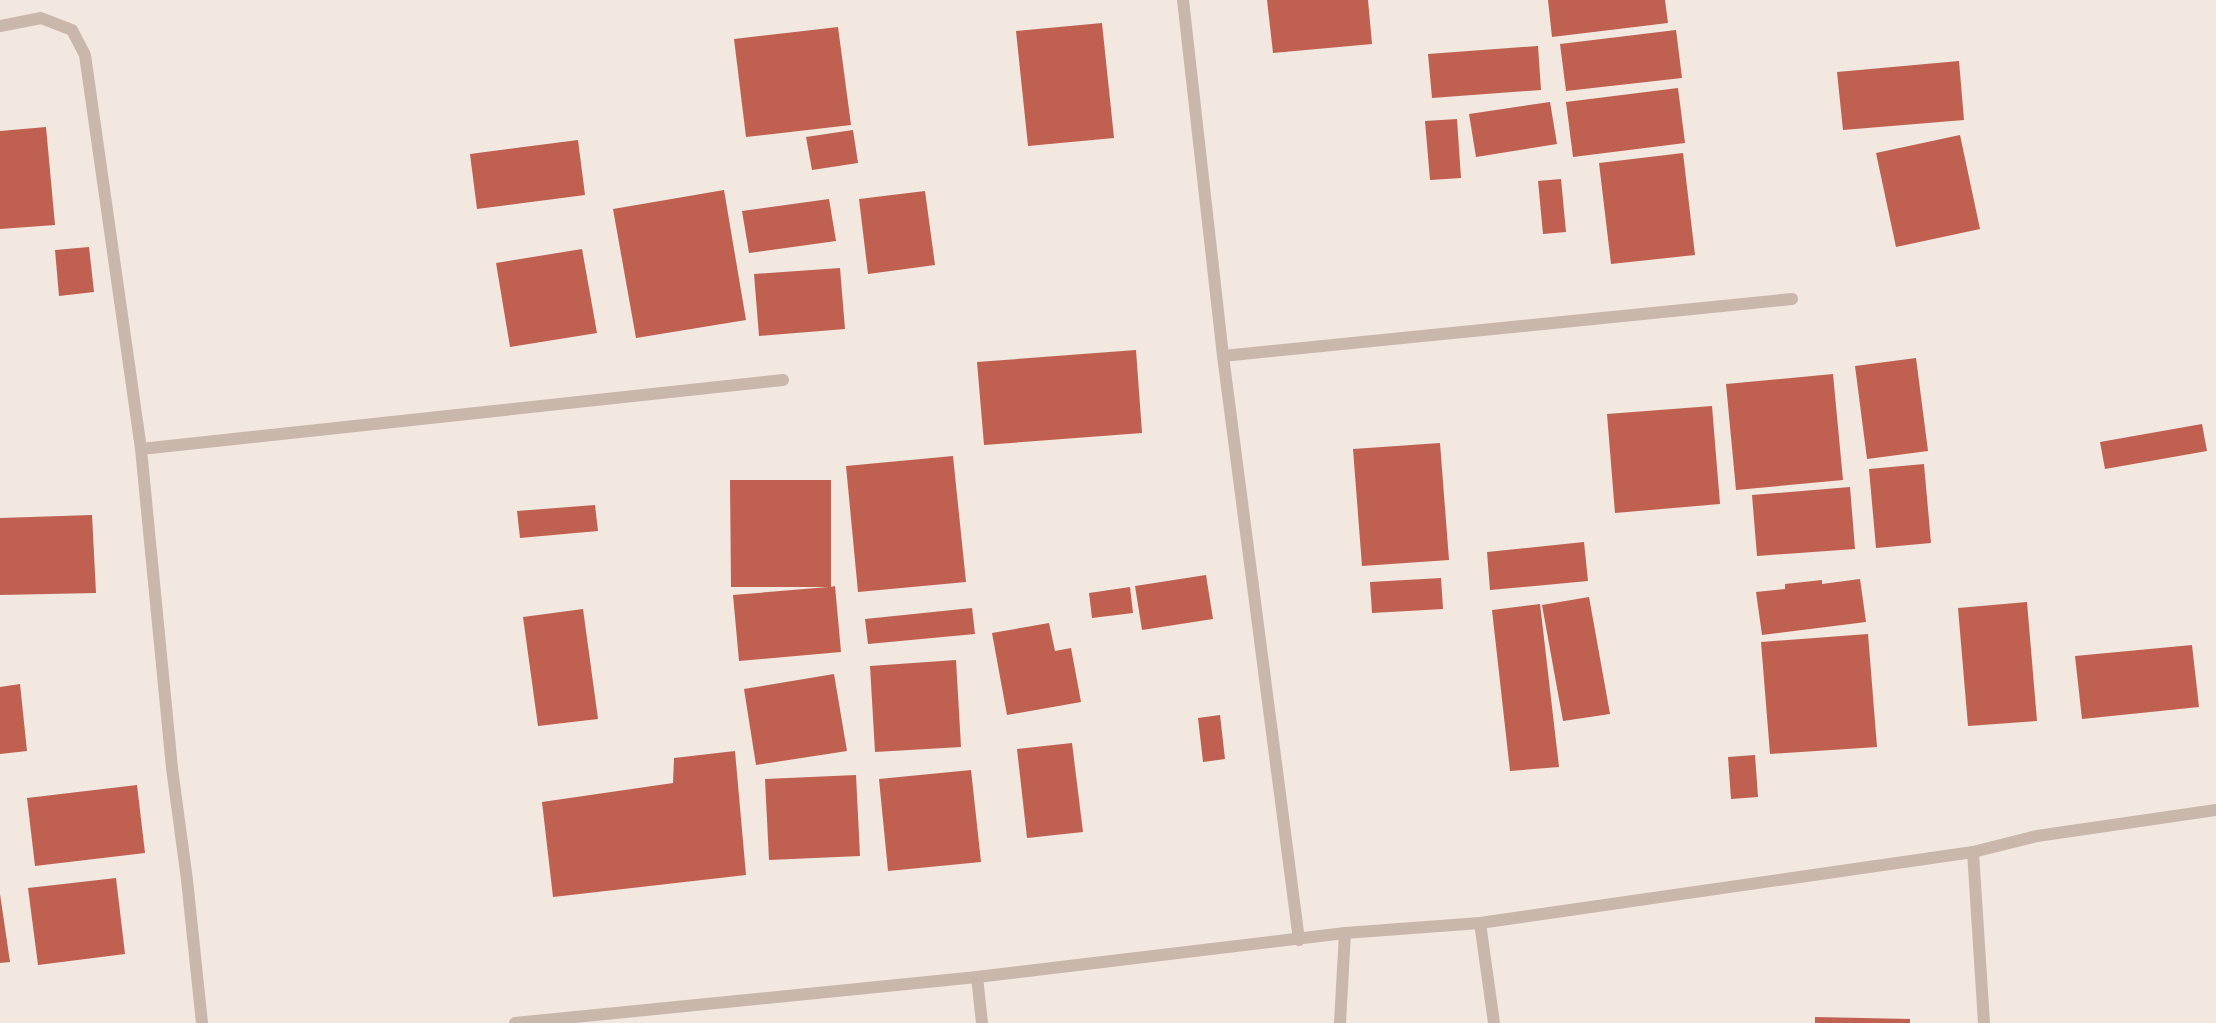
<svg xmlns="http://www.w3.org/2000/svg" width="2216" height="1023" viewBox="0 0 2216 1023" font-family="'Alegreya Sans',sans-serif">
<rect width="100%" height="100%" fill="#f2e8e0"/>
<g fill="#bf6051">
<polygon points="1267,0 1368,0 1372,44 1273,53"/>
<polygon points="1548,0 1665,0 1668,23 1552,37"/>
<polygon points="1102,23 1114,138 1028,146 1016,31"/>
<polygon points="838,27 851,125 746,137 734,39"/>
<polygon points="1676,30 1682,78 1566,91 1560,44"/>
<polygon points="1538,46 1541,90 1432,98 1428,54"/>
<polygon points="1959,61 1964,120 1843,130 1837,72"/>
<polygon points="1678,88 1685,143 1573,157 1566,102"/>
<polygon points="1550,102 1557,144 1476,157 1469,114"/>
<polygon points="1457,119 1461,178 1430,180 1425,121"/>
<polygon points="46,127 55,225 0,229 0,131"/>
<polygon points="853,130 858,163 812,170 806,137"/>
<polygon points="1960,135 1980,229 1896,247 1876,153"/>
<polygon points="578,140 585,195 477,209 470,154"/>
<polygon points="1683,153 1695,255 1611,264 1599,163"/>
<polygon points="1561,179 1566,232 1543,234 1538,181"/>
<polygon points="724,190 746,320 636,338 613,209"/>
<polygon points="925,191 935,265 868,274 859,199"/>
<polygon points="829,199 836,241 749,253 742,211"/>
<polygon points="89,247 94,292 59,296 55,250"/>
<polygon points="582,249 597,333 510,347 496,263"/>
<polygon points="840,268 845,329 759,336 754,274"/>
<polygon points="1136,350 1142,433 984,445 977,362"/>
<polygon points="1916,358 1928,451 1867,459 1855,366"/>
<polygon points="1833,374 1843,480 1736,490 1726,384"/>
<polygon points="1712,406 1720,504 1615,513 1607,414"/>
<polygon points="2202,424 2207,451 2105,469 2100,442"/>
<polygon points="1440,443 1449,560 1362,566 1353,449"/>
<polygon points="953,456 966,582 858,592 846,466"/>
<polygon points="1924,464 1931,543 1876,548 1869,469"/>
<polygon points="730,480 831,480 831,587 835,586 841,652 739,661 733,595 828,587 731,587"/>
<polygon points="1850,487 1855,549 1757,556 1752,495"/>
<polygon points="595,505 598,531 520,538 517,511"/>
<polygon points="92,515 96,593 0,595 0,518"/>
<polygon points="1584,542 1588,581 1490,590 1487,552"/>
<polygon points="1206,575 1213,619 1142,630 1135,586"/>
<polygon points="1441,578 1443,609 1372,613 1370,582"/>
<polygon points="1860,579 1866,622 1762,635 1756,592 1785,589 1785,584 1822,580 1822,584"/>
<polygon points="1130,587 1133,613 1092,618 1089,593"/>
<polygon points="1589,597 1610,714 1563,721 1542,605"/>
<polygon points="2027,602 2037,721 1968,726 1958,608"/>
<polygon points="1540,604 1559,767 1510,771 1492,610"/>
<polygon points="972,608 975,634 868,644 865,619"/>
<polygon points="583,609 598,719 538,726 523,617"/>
<polygon points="1049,623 1055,651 1071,648 1081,702 1007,715 992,633"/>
<polygon points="1868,634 1877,747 1770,754 1761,642"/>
<polygon points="2192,645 2199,707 2082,719 2075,656"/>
<polygon points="956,660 961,747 875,752 870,666"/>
<polygon points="834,674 847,751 756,765 744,689"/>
<polygon points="20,684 27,751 0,754 0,687"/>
<polygon points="1220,715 1225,759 1203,762 1198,718"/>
<polygon points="1072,743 1083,832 1027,838 1017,749"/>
<polygon points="735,751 746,875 553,897 542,802 673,783 674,758"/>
<polygon points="1755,755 1758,797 1731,799 1728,757"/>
<polygon points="971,770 981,862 888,871 879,779"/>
<polygon points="856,775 860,856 769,860 765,779"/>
<polygon points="137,785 145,853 35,866 27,798"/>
<polygon points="116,878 125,954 38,965 28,888"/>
<polygon points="0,894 10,962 0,963"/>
<polygon points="1815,1017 1910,1019 1910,1023 1815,1023"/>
</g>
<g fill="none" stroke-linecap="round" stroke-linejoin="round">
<g stroke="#cab7ac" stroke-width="12">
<polyline points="1183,0 1223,356 1299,940"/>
<polyline points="0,26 41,18 72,30 85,55 141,449 172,768 187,880 202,1023"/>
<polyline points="1223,356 1792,299"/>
<polyline points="141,449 783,380"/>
<polyline points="1973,852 1984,1023"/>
<polyline points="1480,923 1494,1023"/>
<polyline points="977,977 982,1023"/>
<polyline points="515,1023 977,977 1345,933 1480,923 1973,852 2037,836 2216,810"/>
<polyline points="1340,1023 1345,933"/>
</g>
</g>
</svg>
